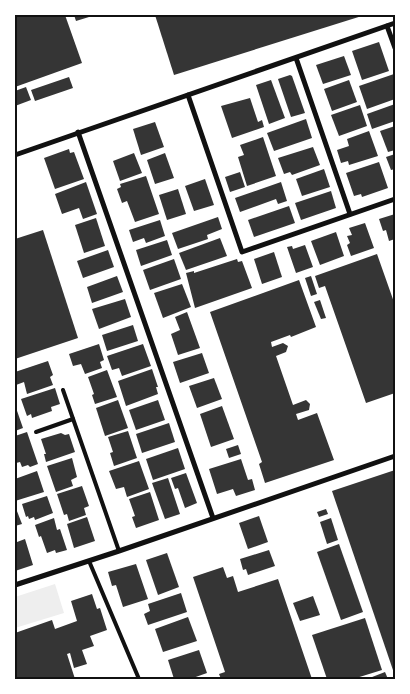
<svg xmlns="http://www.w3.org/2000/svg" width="410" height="694" viewBox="0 0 410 694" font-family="Helvetica,sans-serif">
<rect width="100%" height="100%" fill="#fff"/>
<polygon fill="#eee" points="55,584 64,613 15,628 15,597"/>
<g fill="#353535">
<polygon points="15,15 65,15 82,63 15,87"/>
<polygon points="74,15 88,15 89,17 76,21"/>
<polygon points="155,15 365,15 174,75"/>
<polygon points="379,42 389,71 362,80 352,51"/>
<polygon points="344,56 351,75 323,84 316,65"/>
<polygon points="394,74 395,99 367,109 359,86"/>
<polygon points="290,75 292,76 305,113 291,117 278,79"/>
<polygon points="69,77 73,88 35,101 31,90"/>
<polygon points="271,80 285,118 269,124 256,85"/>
<polygon points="349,80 357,102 332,111 324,89"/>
<polygon points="26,87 31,100 15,106 15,91"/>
<polygon points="250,98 258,122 262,120 264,127 232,138 221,106"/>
<polygon points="395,104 395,121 372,129 367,114"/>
<polygon points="360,105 367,126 339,136 331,115"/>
<polygon points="306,119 312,138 274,151 267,133"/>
<polygon points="155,122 164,147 141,155 133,129"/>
<polygon points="395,126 395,150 388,152 380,131"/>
<polygon points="369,131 378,156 349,165 348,161 341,163 337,150 349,146 347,139"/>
<polygon points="263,137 276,176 247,186 238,157 244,155 240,145"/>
<polygon points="313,147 320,165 292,175 290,172 284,174 278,158"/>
<polygon points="69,149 70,153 74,152 84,179 55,189 44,158"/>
<polygon points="134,153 142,173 120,181 113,161"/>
<polygon points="165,153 174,178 155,184 147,160"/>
<polygon points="395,154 395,169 391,170 386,157"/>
<polygon points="379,162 388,188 362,197 361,194 354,196 346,173"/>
<polygon points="324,169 330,187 302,196 296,179"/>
<polygon points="240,172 245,187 230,192 225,177"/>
<polygon points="146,176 159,214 135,222 127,201 122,203 117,189 121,187 120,184"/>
<polygon points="205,179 214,205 194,211 185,186"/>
<polygon points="86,182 97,214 83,219 79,208 62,214 55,194"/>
<polygon points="281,182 287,201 278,204 276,199 240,212 235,198"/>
<polygon points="178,189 186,214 167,220 159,195"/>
<polygon points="331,191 336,208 301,220 295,203"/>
<polygon points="289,206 295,223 254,237 248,220"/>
<polygon points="395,214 395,239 389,241 386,230 383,231 379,219"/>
<polygon points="218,217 222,229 207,235 208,239 178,249 172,233"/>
<polygon points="96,218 105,246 84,253 75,225"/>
<polygon points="160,220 165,236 146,243 144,238 133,242 129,230"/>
<polygon points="365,223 374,248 351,256 347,245 350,243 347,236 352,235 349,228"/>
<polygon points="43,230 78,338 15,359 15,239"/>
<polygon points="336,232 344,256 320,265 311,241"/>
<polygon points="220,238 227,256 186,270 179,253"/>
<polygon points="167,240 172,255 141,266 136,250"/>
<polygon points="305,245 313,267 296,273 287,247 292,246 293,249"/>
<polygon points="108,250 114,267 83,278 77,261"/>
<polygon points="274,252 282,277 262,284 254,259"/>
<polygon points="377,254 395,305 395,393 366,403 325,286 319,288 315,276"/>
<polygon points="174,259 181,279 150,290 143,270"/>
<polygon points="237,259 238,262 242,261 252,288 195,308 186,273 194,271 194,273"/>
<polygon points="117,276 123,292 92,303 87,287"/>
<polygon points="311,276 317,294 311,296 305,278"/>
<polygon points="299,280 316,327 291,337 290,335 271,342 272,347 283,343 288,346 286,352 276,356 293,405 306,400 310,404 309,410 296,414 298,420 317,413 334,460 265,483 259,464 262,462 210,312"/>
<polygon points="182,284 191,307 163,318 154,293"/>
<polygon points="125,299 131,317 99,329 92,309"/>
<polygon points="320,300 326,318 321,319 314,302"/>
<polygon points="187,312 200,348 178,355 171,334 180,330 175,317"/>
<polygon points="133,325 138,341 107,351 102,335"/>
<polygon points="99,344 104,360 100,362 102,368 85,374 81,364 73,366 69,354"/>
<polygon points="143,344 151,366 122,376 119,368 112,370 107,356"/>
<polygon points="202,353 209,373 180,383 173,362"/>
<polygon points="48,361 53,375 50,377 53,385 27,394 24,382 16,385 15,372"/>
<polygon points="152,369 158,387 156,387 158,394 126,406 118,381"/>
<polygon points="107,370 117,397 95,404 92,395 94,394 88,377"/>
<polygon points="214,378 222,399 197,408 189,386"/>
<polygon points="55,388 60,404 51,407 52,411 32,418 31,414 27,416 21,399"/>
<polygon points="118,400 128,428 105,436 96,408"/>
<polygon points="158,400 165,420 136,430 129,410"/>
<polygon points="15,405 23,428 15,431"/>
<polygon points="222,406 234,439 211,447 200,414"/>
<polygon points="169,423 175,442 142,453 136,434"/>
<polygon points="128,431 137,458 114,466 110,453 113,452 108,437"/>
<polygon points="27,432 38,464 30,467 28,465 22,467 20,462 16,463 15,462 15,436"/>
<polygon points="61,433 65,435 69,434 75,452 46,462 44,454 46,454 41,439"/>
<polygon points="238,445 241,454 229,458 226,449"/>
<polygon points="178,448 185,469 153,480 146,459"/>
<polygon points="72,458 77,477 71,480 73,486 56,492 47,466"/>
<polygon points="241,459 248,480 252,479 255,490 236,496 233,489 217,494 209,469"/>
<polygon points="139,461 149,489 127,497 124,487 116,489 109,471"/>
<polygon points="395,470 395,676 332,491"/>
<polygon points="37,471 44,492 15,501 15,479"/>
<polygon points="186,473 197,503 185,508 178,488 175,489 171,478"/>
<polygon points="168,478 180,514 165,519 152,483"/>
<polygon points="82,486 89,506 84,508 86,515 69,521 67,514 64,515 57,494"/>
<polygon points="150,492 159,520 136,528 132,517 135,516 129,499"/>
<polygon points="47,496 53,513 35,520 34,517 29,519 28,516 26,517 22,504"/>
<polygon points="15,506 22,524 15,526"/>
<polygon points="326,509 328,514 319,517 317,512"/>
<polygon points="259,516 268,542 248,549 239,523"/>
<polygon points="87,517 95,541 74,548 67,524"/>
<polygon points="54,518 57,530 60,529 67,550 56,553 55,550 47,553 41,536 39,537 35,525"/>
<polygon points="331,518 338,540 327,544 320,522"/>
<polygon points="15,536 17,542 25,539 33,565 15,571"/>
<polygon points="339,544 363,612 341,620 317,552"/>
<polygon points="269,550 275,566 248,575 246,569 243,570 240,559"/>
<polygon points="167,553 179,587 158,595 146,560"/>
<polygon points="136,564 148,599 123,607 116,585 112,586 108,572"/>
<polygon points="223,567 227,578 233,576 238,592 278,579 312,679 221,679 219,674 225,672 193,577"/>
<polygon points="181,593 187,612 148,625 144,614 150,611 148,604"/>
<polygon points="92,594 97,609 100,608 107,630 90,636 94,646 82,650 87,664 74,668 70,653 67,654 75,679 15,679 15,633 52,620 55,629 77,621 71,601"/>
<polygon points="313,596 320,615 300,621 293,603"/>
<polygon points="188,617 197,641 163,652 155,629"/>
<polygon points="365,618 382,670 353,679 327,679 312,635"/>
<polygon points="199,650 207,673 190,679 174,679 168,660"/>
<polygon points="385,672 388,679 367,679"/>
</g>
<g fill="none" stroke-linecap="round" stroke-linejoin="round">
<g stroke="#111" stroke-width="4">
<polyline points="63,390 119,551"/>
<polyline points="36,432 73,419"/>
<polyline points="89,561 139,679"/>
</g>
<g stroke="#111" stroke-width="5">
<polyline points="387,26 395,48"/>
<polyline points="296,58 350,214"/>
<polyline points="188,95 242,252 395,199"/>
<polyline points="78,132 213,518"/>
<polyline points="15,155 395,23"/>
<polyline points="15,585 119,551 395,456"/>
</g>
</g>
<rect width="410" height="694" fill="none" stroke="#ffffff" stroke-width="32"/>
<rect x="16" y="16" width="378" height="662" fill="none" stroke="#111" stroke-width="2"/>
</svg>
